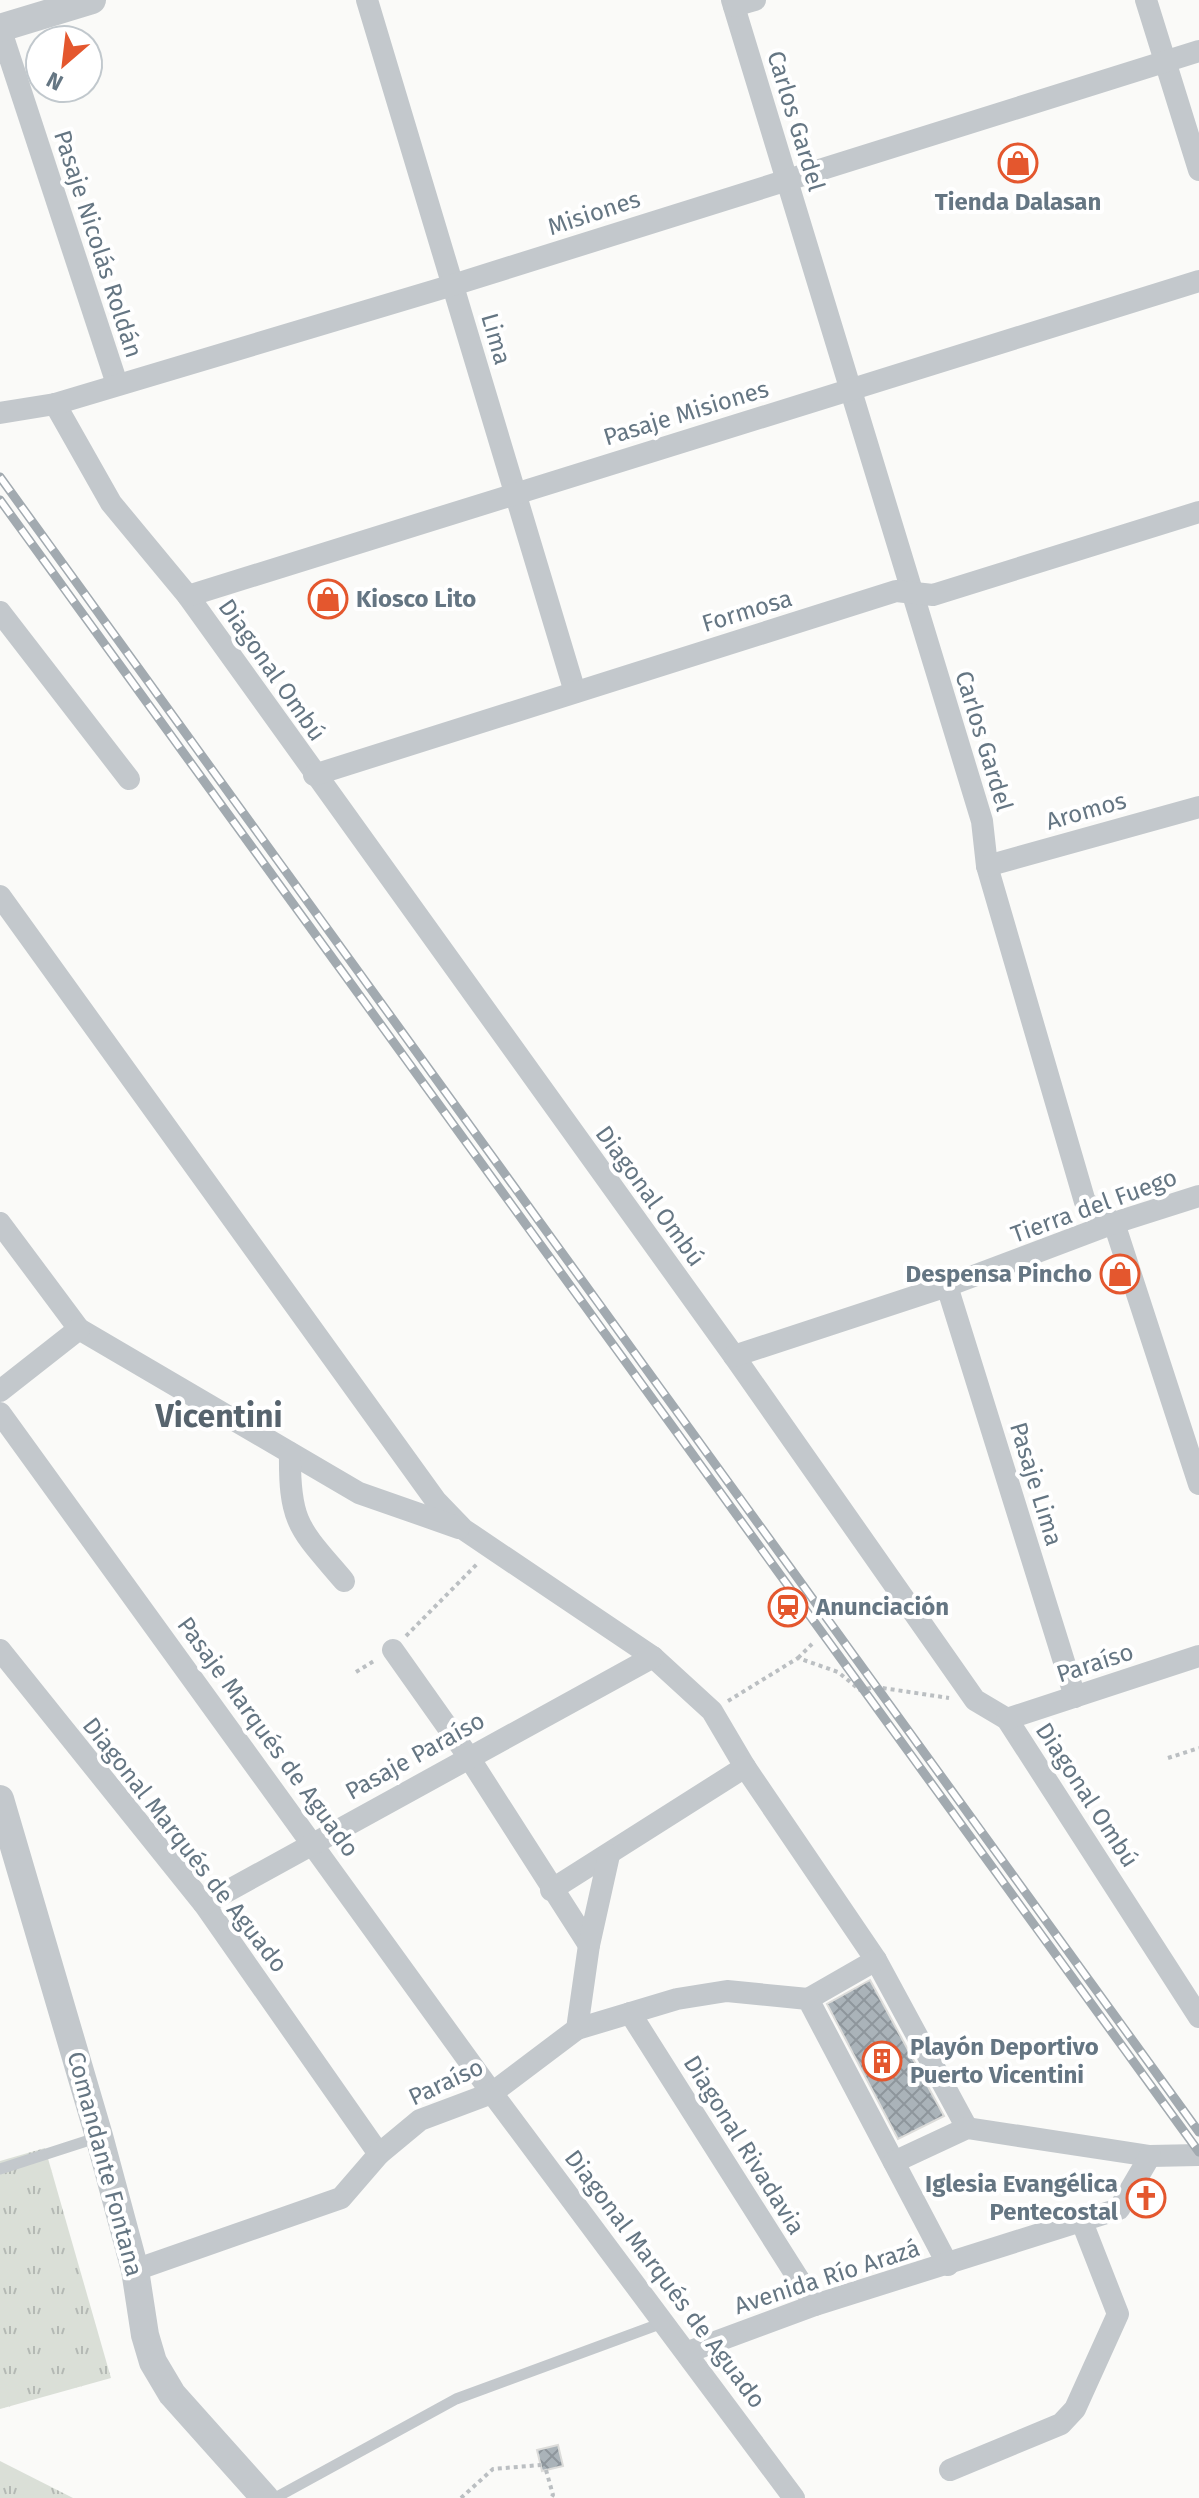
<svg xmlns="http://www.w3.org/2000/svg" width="1199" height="2498" viewBox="0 0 1199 2498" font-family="'Fira Sans',sans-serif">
<defs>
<pattern id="park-tufts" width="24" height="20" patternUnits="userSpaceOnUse" patternTransform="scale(2)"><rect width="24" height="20" fill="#dadfd7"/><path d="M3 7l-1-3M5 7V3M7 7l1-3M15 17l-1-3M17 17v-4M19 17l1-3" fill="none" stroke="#b4b9b4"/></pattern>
<pattern id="building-cross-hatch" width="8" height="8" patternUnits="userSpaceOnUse" patternTransform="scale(2)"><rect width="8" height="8" fill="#aab3b9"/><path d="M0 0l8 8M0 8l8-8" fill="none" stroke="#8e969c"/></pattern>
</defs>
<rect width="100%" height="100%" fill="#fafaf8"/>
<g fill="url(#park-tufts)">
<polygon points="45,2148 111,2378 0,2409 0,2161"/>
<polygon points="0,2461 73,2498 0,2498"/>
</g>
<g fill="url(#building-cross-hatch)" stroke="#dcdcda" stroke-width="2">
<polygon points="870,1980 944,2116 898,2139 827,2004"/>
<polygon points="558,2445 563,2466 542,2471 537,2450"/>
</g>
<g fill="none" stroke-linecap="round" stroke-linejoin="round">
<g stroke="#bbbfc2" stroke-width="4" stroke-dasharray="4 4" stroke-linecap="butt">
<polyline points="406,1636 479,1562"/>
<polyline points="798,1658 812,1644"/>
<polyline points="356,1672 374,1661"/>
<polyline points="728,1701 798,1658 838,1672 860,1690 876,1687 949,1698"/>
<polyline points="1168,1758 1199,1748"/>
<polyline points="546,2470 553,2495 551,2498"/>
<polyline points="461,2498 493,2469 541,2465"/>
</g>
<g stroke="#c3c8cc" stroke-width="11">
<polyline points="0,2169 99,2137"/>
<polyline points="275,2498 456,2399 665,2322"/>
</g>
<g stroke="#c3c8cc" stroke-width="22">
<polyline points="367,0 575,692"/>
<polyline points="732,0 982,821 987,866 1085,1202 1114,1223 1199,1484"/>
<polyline points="1146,0 1199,170"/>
<polyline points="734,6 755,0"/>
<polyline points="0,28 117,384"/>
<polyline points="55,404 111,503 188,596 734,1356 975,1700 1007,1719 1199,2017"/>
<polyline points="0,413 55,404 453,285 1199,51"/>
<polyline points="188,596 1199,281"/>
<polyline points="0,612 129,779"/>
<polyline points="314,775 896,591 933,595 1199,512"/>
<polyline points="987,866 1199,807"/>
<polyline points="0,896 436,1501 463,1529 653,1657 712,1711 745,1767 876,1960 967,2128"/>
<polyline points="0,1223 79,1329 359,1493 459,1528"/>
<polyline points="947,1286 1075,1697"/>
<polyline points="734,1356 947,1286 1114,1223 1199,1196"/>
<polyline points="0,1391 79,1329"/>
<polyline points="0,1413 492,2093 794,2498"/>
<path d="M 290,1453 C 289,1524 300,1529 344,1581"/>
<polyline points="0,1650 204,1904 379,2154"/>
<polyline points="393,1650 468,1756 589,1945"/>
<polyline points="1007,1719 1199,1656"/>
<polyline points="551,1890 745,1767"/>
<polyline points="204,1904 653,1657"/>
<polyline points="808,1999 876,1960"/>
<polyline points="630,2013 815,2305"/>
<polyline points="577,2029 677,1999 727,1991 808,1999 948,2265"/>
<polyline points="894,2162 967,2128 1150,2156 1199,2155"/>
<polyline points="135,2270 341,2198 379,2154 420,2120 492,2093 577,2029 589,1945 609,1855"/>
<polyline points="688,2352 815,2305 1119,2209 1150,2156"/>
<polyline points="950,2470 1061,2424 1075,2409 1118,2314 1082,2222"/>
</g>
<g stroke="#c3c8cc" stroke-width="28">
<polyline points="0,28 92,0"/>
<polyline points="0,1799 99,2136 135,2270 145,2335 153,2362 172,2394 265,2498"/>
</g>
<g stroke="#a2aab0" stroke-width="9">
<g id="rail">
<polyline points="0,477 1199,2132"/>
<polyline points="0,500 1199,2152"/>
</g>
</g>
<use href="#rail" stroke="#fff" stroke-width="6" stroke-dasharray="18" stroke-linecap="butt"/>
</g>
<defs>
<g id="shop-ring" transform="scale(2)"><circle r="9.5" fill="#fff" stroke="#e4572e" stroke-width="1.5"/><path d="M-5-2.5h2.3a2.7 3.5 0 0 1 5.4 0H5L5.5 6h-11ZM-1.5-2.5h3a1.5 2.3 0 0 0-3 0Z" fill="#e4572e"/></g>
<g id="station-ring" transform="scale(2)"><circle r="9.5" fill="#fff" stroke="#e4572e" stroke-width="1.5"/><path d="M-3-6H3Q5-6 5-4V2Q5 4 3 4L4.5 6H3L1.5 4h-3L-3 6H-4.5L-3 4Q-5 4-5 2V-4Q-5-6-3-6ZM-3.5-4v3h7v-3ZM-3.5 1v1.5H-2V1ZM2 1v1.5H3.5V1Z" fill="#e4572e"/></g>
<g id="building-ring" transform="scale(2)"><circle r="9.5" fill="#fff" stroke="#e4572e" stroke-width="1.5"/><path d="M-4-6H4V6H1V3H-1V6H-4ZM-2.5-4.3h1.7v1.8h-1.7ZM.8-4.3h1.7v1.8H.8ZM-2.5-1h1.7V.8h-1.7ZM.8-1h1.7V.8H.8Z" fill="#e4572e"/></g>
<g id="church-ring" transform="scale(2)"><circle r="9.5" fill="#fff" stroke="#e4572e" stroke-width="1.5"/><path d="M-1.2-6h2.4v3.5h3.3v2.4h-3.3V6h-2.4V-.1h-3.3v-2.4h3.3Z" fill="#e4572e"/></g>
</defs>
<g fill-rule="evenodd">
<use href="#shop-ring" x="1018" y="163"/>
<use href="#shop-ring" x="328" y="599"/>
<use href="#shop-ring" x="1120" y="1274"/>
<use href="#station-ring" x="788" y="1607"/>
<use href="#building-ring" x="882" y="2061"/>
<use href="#church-ring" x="1146" y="2198"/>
</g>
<g text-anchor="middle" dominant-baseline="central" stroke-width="8" stroke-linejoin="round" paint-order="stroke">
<g font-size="24" fill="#657683" stroke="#fff">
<text transform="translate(796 121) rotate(73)">Carlos Gardel</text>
<text transform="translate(594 213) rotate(-18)">Misiones</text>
<text transform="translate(98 244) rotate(72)">Pasaje Nicolás Roldán</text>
<text transform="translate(496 339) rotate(74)">Lima</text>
<text transform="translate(686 413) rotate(-17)">Pasaje Misiones</text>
<text transform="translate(747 611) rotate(-17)">Formosa</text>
<text transform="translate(272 670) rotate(55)">Diagonal Ombú</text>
<text transform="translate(984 741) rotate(73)">Carlos Gardel</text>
<text transform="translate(1086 811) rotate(-16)">Aromos</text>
<text transform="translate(650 1196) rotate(54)">Diagonal Ombú</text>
<text transform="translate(1094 1206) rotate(-20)">Tierra del Fuego</text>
<text transform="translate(1036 1484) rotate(73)">Pasaje Lima</text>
<text transform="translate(1095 1663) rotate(-18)">Paraíso</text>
<text transform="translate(268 1737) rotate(54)">Pasaje Marqués de Aguado</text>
<text transform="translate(415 1756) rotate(-29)">Pasaje Paraíso</text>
<text transform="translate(1087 1795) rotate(57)">Diagonal Ombú</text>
<text transform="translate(185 1845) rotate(52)">Diagonal Marqués de Aguado</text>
<text transform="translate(446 2082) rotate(-25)">Paraíso</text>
<text transform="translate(744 2145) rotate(58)">Diagonal Rivadavia</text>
<text transform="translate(105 2164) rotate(75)">Comandante Fontana</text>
<text transform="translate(827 2277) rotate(-18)">Avenida Río Arazá</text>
<text transform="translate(665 2279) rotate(53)">Diagonal Marqués de Aguado</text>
</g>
<g font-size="24" font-weight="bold" fill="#657683" stroke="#fff" text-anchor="start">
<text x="1018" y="202" text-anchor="middle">Tienda Dalasan</text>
<text x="356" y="599">Kiosco Lito</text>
<text x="1092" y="1274" text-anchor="end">Despensa Pincho</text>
<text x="816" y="1607">Anunciación</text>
<text x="910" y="2047">Playón Deportivo<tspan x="910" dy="28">Puerto Vicentini</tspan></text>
<text x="1118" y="2184" text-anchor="end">Iglesia Evangélica<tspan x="1118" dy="28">Pentecostal</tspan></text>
</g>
<g font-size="32" font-weight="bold" fill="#57646e" stroke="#fff">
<text x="219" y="1416">Vicentini</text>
</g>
</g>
<g transform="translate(64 64) rotate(208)"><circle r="38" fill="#ffffff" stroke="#c1c8cd" stroke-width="2"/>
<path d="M0-6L14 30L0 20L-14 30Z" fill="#e4572e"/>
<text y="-12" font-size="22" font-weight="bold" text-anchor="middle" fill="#657683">N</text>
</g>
</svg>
